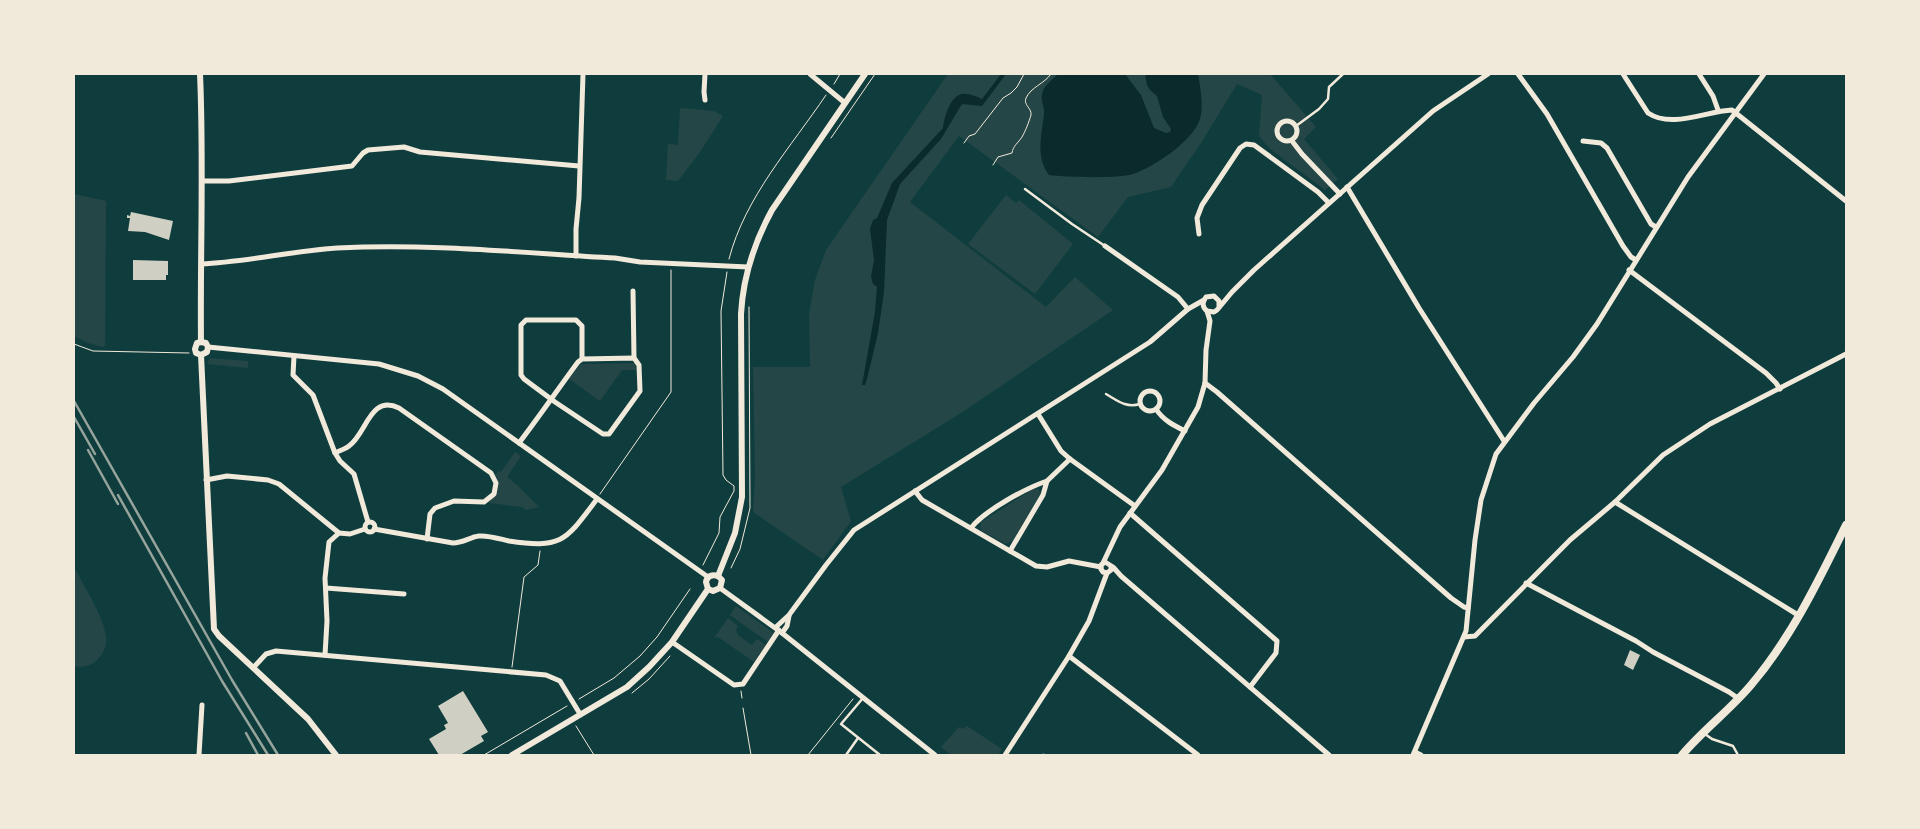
<svg xmlns="http://www.w3.org/2000/svg" width="1920" height="829" viewBox="0 0 1920 829" font-family="'Titillium Web',sans-serif">
<rect width="100%" height="100%" fill="#0f3d3e"/>
<g fill="#244646">
<polygon points="948,74 1270,74 1316,127 1304,139 1338,179 1325,190 1270,149 1259,136 1262,95 1237,84 1203,140 1171,187 1128,197 1098,237 959,136 910,202 1046,307 1075,277 1113,310 961,413 841,487 851,521 823,560 753,512 755,476 753,367 810,367 809,314 815,280 826,250"/>
<polygon points="680,108 714,111 723,116 700,152 678,181 666,180 668,144 678,145"/>
<polygon points="74,194 106,201 105,345 103,347 88,343 74,336"/>
<polygon points="1006,195 1016,203 1019,200 1073,244 1035,294 968,244"/>
<polygon points="210,358 248,361 248,368 207,364"/>
<polygon points="635,363 637,370 622,370 600,401 569,379 581,364"/>
<path d="M 515,452 L 521,456 L 507,477 L 517,485 L 539,507 L 526,510 L 522,507 L 489,503 C 491,492 505,489 495,475 L 498,471 L 501,472 Z"/>
<polygon points="1033,489 1039,489 1040,494 1013,541 1006,544 982,531 980,528 981,522"/>
<path d="M 74,569 L 77,572 C 85,588 105,620 106,637 C 107,646 103,655 96,661 C 90,666 81,668 74,666 Z"/>
<polygon points="736,606 774,633 768,642 730,615"/>
<polygon points="728,618 738,626 736,630 738,635 752,645 757,639 766,645 754,662 718,637 714,638"/>
<polygon points="967,726 1002,749 998,755 951,755 941,747 959,727 963,729"/>
</g>
<g fill="#0a2a2b">
<path d="M 1001,74 L 1006,74 L 982,106 L 962,104 L 941,139 L 900,184 L 887,220 L 884,292 L 878,333 L 867,379 L 865,385 L 862,385 L 875,312 L 877,287 L 873,284 L 871,277 L 874,260 L 870,229 L 873,220 L 877,218 L 892,183 L 943,128 C 944,118 950,96 962,94 C 969,93 977,97 982,99 Z"/>
<path d="M 1058,74 L 1125,74 L 1141,95 L 1154,128 L 1166,133 L 1170,132 L 1171,129 L 1163,117 L 1157,96 L 1150,90 L 1147,85 L 1145,74 L 1198,74 C 1200,85 1204,108 1200,119 C 1193,141 1154,167 1133,174 C 1116,179 1067,177 1049,175 C 1035,155 1042,136 1044,114 C 1045,105 1039,100 1043,91 C 1045,85 1053,79 1058,74 Z"/>
</g>
<g fill="#cfcfc3">
<polygon points="131,212 173,221 169,240 145,232 128,231 130,218 127,218 127,215 130,216"/>
<polygon points="133,260 168,261 168,275 166,275 166,280 133,280"/>
<polygon points="1630,650 1640,655 1633,670 1624,665"/>
<polygon points="463,691 488,732 481,736 484,741 460,755 439,755 429,739 446,729 444,725 448,723 438,706"/>
</g>
<g fill="none" stroke-linecap="round" stroke-linejoin="round">
<g stroke="#f1e9da" stroke-width="1">
<polyline points="834,84 840,74"/>
<polyline points="831,138 875,74"/>
<polyline points="964,143 969,136 975,134 1003,98 1011,93 1017,87 1024,74"/>
<path d="M 993,165 L 998,157 L 1012,153 C 1013,146 1018,143 1022,137 C 1025,132 1029,122 1031,115 C 1032,108 1023,105 1026,98 C 1031,87 1044,84 1051,74"/>
<path d="M 729,259 C 745,197 791,147 826,95"/>
<polyline points="74,344 93,351 189,353"/>
<polyline points="600,494 671,392 671,270"/>
<polyline points="703,565 719,533 720,517 734,491 734,486 726,480 723,475 721,311 727,272"/>
<polyline points="731,568 740,549 750,508 749,307"/>
<polyline points="512,667 524,577 538,565 540,551"/>
<polyline points="741,691 742,698"/>
<polyline points="632,693 649,679 670,656"/>
<polyline points="579,699 614,678 640,656 657,637 690,589"/>
<polyline points="743,708 751,755"/>
<polyline points="576,726 594,755"/>
<polyline points="484,755 567,706"/>
<polyline points="808,755 853,699"/>
</g>
<g stroke="#f1e9da" stroke-width="2.5">
<polyline points="1296,126 1319,109 1328,99 1329,87 1343,74"/>
<polyline points="1025,189 1072,224 1105,246"/>
<path d="M 1106,394 C 1118,401 1126,408 1140,404"/>
<polyline points="863,698 841,724 880,755"/>
<polyline points="1705,734 1712,739 1733,746 1738,755"/>
<polyline points="846,755 858,738"/>
<polyline points="1043,755 1044,755"/>
</g>
<g stroke="#f1e9da" stroke-width="5">
<polyline points="705,74 704,92 705,100"/>
<polyline points="810,74 845,103"/>
<polyline points="1518,74 1547,114 1623,246 1631,257 1636,260"/>
<path d="M 1623,74 L 1648,113 C 1672,129 1706,111 1732,110 L 1846,201"/>
<polyline points="1699,74 1713,96 1718,110"/>
<circle cx="1287" cy="131" r="10"/>
<polyline points="1292,141 1302,154 1340,194"/>
<polyline points="1583,141 1601,143 1607,148 1651,224 1656,227"/>
<polyline points="203,181 229,181 352,166 363,153 368,150 404,147 420,152 579,166"/>
<polyline points="1347,187 1419,308 1504,441"/>
<polyline points="1199,234 1197,218 1202,205 1240,148 1246,144 1254,145 1318,192 1329,203"/>
<polyline points="1105,246 1178,297 1188,309"/>
<polyline points="576,256 576,229 579,198 583,74"/>
<path d="M 201,264 C 247,262 291,251 337,248 C 430,243 523,253 615,258 L 640,262 L 748,267"/>
<polyline points="1629,270 1766,373 1776,383 1780,389"/>
<polyline points="633,291 634,358"/>
<path d="M 1219,306 L 1219,301 L 1214,296 L 1206,297 C 1202,302 1202,307 1207,311 L 1214,312 L 1217,310 L 1232,292 L 1254,270 L 1433,111 L 1488,74"/>
<polyline points="208,347 379,364 418,376 443,389 708,577"/>
<polyline points="294,356 293,375 313,395 335,453 340,461 354,474 368,522"/>
<polyline points="1205,383 1217,392 1451,598 1464,607 1468,608"/>
<circle cx="1150" cy="401" r="10"/>
<path d="M 1156,409 C 1163,420 1173,425 1185,431"/>
<polyline points="1038,414 1061,451 1070,459 1135,506"/>
<path d="M 519,443 C 539,417 558,389 578,362 L 582,359 L 634,358 L 639,365 L 640,391 L 609,434 L 603,434 L 555,402 L 524,379 L 521,375 L 521,325 L 526,320 L 576,320 L 582,326 L 582,359"/>
<path d="M 335,453 C 339,451 345,449 349,446 C 367,433 370,394 399,408 L 491,473 L 496,483 L 494,494 L 484,502 L 454,501 L 435,508 L 430,514 L 427,539"/>
<polyline points="206,480 227,476 268,480 279,484 339,533 350,534 365,529"/>
<polyline points="915,491 922,500 1036,566 1047,567 1069,561 1101,567"/>
<polyline points="1615,502 1798,615"/>
<polyline points="1130,513 1277,641 1276,653 1250,687"/>
<circle cx="370" cy="527" r="5"/>
<path d="M 971,528 C 984,511 1026,488 1047,481"/>
<path d="M 374,529 L 453,543 C 463,543 470,537 479,536 C 488,535 500,539 509,541 C 563,549 566,540 597,499"/>
<polyline points="1010,551 1043,495 1047,481 1070,459"/>
<polyline points="1103,563 1120,527 1162,470 1198,407 1205,383 1206,350 1210,321 1207,311"/>
<polyline points="1111,566 1111,570 1107,573 1103,572 1101,569 1101,565 1105,562 1113,567 1121,576 1329,755"/>
<polyline points="1526,583 1636,641 1653,652 1729,692 1739,699"/>
<polyline points="326,588 404,594"/>
<polyline points="720,588 782,633 935,755"/>
<polyline points="776,627 789,615 826,565 854,530 1150,342 1188,309 1204,300"/>
<polyline points="782,633 787,626 789,616"/>
<polyline points="1464,637 1475,636 1570,540 1615,502 1663,455 1710,424 1846,354"/>
<polyline points="672,642 734,685 743,684 779,630"/>
<polyline points="325,655 327,621 325,578 329,542 339,533"/>
<polyline points="1069,656 1198,755"/>
<polyline points="253,668 266,654 276,651 546,675 560,681 580,714"/>
<polyline points="1415,752 1421,755"/>
<polyline points="199,755 202,705"/>
<polyline points="1005,755 1069,656 1089,621 1107,573"/>
<polyline points="1413,755 1466,631 1475,540 1481,500 1496,454 1534,403 1573,357 1597,324 1688,177 1764,74"/>
</g>
<g stroke="#f1e9da" stroke-width="6">
<path d="M 200,74 C 204,163 200,252 201,342"/>
<polyline points="201,342 206,343 208,347 207,352 201,355"/>
<polyline points="201,342 197,343 195,349 196,353 201,355"/>
<polyline points="201,355 214,629 219,636 308,719 336,755"/>
<path d="M 718,576 L 735,533 L 742,497 L 741,314 C 743,277 754,243 772,210 L 865,74"/>
<polyline points="708,589 713,591 720,588 722,580 718,576"/>
<path d="M 708,589 L 706,582 C 707,576 712,574 718,576"/>
<polyline points="512,755 627,687 649,667 672,642 708,589"/>
</g>
<path stroke="#f1e9da" stroke-width="8" d="M 1682,755 C 1703,730 1730,710 1751,685 C 1791,638 1819,580 1846,525"/>
<g stroke="#97a49c" stroke-width="2.5">
<polyline points="74,401 232,680 278,755"/>
<polyline points="74,417 95,454"/>
<polyline points="88,450 118,504"/>
<polyline points="118,495 222,681 268,755"/>
<polyline points="246,733 258,755"/>
</g>
</g>
<rect width="1920" height="829" fill="none" stroke="#f1e9da" stroke-width="150"/>
</svg>
